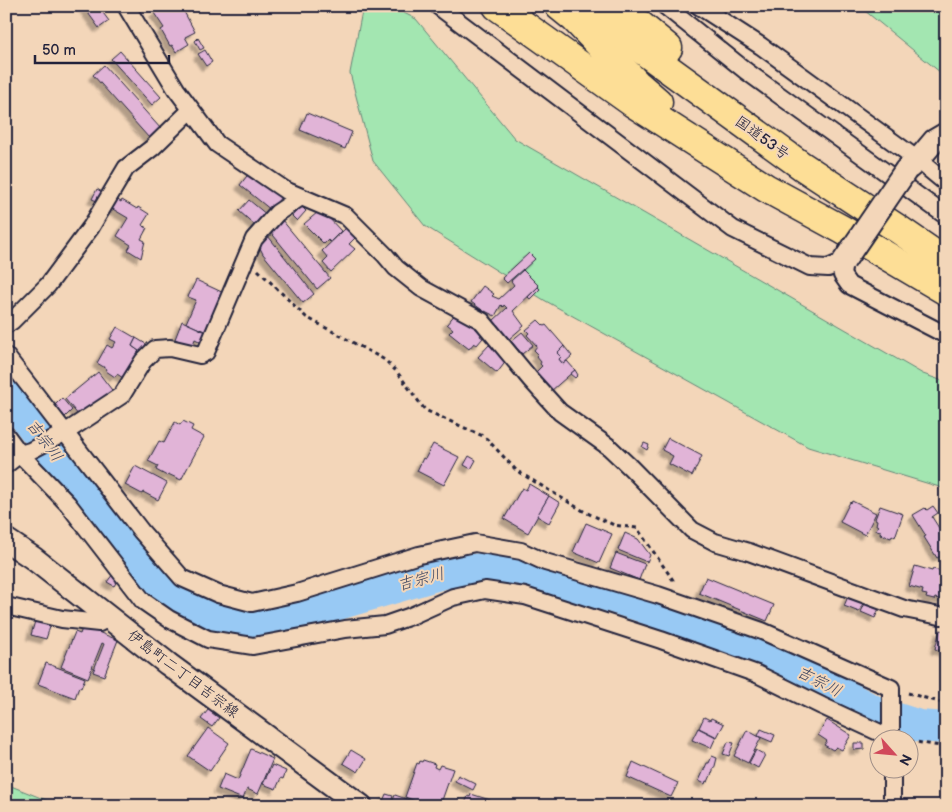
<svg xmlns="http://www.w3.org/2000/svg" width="952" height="812" viewBox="0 0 952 812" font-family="'Balsamiq Sans','Klee One',sans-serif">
<defs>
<filter id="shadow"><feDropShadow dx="-4.5" dy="4.5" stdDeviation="1" flood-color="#0004"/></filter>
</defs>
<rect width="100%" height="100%" fill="#f3d6b9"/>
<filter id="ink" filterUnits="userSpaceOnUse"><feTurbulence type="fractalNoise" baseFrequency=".02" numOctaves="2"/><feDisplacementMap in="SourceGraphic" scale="10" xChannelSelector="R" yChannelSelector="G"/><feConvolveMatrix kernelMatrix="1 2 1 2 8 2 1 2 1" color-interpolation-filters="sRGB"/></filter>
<g filter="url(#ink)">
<g fill="#a3e6b1" stroke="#628476">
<polygon points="363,6 390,6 416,19 515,139 923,374 946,382 946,489 808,447 544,300 425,226 373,161 350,73"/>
<polygon points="859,6 946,6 946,77"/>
<polygon points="6,784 61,806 6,806"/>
</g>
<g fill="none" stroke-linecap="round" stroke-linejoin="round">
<polyline stroke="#98c9f4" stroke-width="32" points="6,392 159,591 189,609 220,618 255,625 305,614 443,573 493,568 521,569 641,606 803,673 876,712 919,726 946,728"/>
</g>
<g fill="#e1b4d7" stroke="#22223b" filter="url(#shadow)">
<polygon points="83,6 98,6 109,21 99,28"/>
<polygon points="166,6 181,6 195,32 185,37 189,44 176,52 172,45 170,46 161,30 164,28 154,13"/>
<polygon points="198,38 204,48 200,50 195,41"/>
<polygon points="205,50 212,62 206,66 198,54"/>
<polygon points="120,51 161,97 152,105 111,59"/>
<polygon points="104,65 161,129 149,138 93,75"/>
<polygon points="307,113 352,132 345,149 300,130"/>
<polygon points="250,172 281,197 271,210 240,185"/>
<polygon points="97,189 102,192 97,201 92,199"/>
<polygon points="116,199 121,202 122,200 137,209 138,207 149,214 142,225 147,228 141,239 145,241 141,258 128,250 131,245 117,236 128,218 111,208"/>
<polygon points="249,200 267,215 257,227 239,211"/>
<polygon points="301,206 306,211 297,221 292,216"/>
<polygon points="318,212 320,214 322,213 327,218 328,217 341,231 330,242 328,240 324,244 304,224"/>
<polygon points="282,220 330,278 317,289 269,230"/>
<polygon points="346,228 355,238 349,244 355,249 331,272 323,263 328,258 322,251"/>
<polygon points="268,236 314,294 303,303 263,254 258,244"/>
<polygon points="529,253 535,259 523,270 523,269 507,283 502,278"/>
<polygon points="523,270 539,286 513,311 524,326 509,339 493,321 507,308 504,305 503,307 501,305 495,316 485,311 485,312 471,302 483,286 494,294 492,296 499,299 514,285 511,281"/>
<polygon points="196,280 226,294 209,333 186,323 196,300 188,297"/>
<polygon points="538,287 540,289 530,299 528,297"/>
<polygon points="456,313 482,333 480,336 483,338 477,345 474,343 469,349 449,333 453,329 447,324"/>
<polygon points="538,320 544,326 546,325 564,346 557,353 561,357 559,359 563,364 567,361 575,370 551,391 535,373 542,366 540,364 541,362 536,356 538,354 534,350 537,346 527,335 529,333 526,330"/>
<polygon points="182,321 206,332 201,342 195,339 192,347 175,339"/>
<polygon points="117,327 136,338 132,346 139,351 123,378 117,374 115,377 106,371 107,369 97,363 107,345 112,348 116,342 110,339"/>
<polygon points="522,332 533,345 522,354 511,341"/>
<polygon points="136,338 146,344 140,354 138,353 139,351 132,346"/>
<polygon points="489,345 507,360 497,373 478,357"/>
<polygon points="564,346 572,356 563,364 559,359 561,357 557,353"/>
<polygon points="575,370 578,375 575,378 570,374"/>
<polygon points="98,372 115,394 79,416 65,399"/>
<polygon points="62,398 72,410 65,417 55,405"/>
<polygon points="183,421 193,426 191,430 204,437 181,480 168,474 167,476 156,470 158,466 148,461 159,441 164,443 175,422 180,425"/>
<polygon points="668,438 702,456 692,476 669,464 673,456 662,450"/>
<polygon points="644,443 649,445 647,450 642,447"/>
<polygon points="433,444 459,457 444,485 417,471 423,458 425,459"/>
<polygon points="469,456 476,460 471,469 464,465"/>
<polygon points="135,466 167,483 158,500 143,492 142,494 125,485"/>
<polygon points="529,484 549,496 528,533 504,519 522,488 526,490"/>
<polygon points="549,496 560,503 549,523 537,516"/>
<polygon points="852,501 876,513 865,535 840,522 850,502 851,503"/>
<polygon points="880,506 903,514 895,537 892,535 891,538 880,534 881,531 876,530 878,525 876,525 877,520 875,519"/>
<polygon points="933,506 938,513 932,517 939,528 943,526 946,531 946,553 937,558 924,537 926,536 913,515 925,508 927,510"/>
<polygon points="586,523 612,534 599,563 573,552"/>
<polygon points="625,533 638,539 650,555 647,562 618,550"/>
<polygon points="616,553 645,564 639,580 610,568"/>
<polygon points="915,566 932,571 933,569 946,572 942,588 946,589 946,597 944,597 943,600 935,598 934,600 926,598 927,595 922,594 923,590 909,586"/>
<polygon points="113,574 119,578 114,586 107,582"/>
<polygon points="706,577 774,605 767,621 699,593"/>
<polygon points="849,594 864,601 859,612 844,606"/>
<polygon points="866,601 880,606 875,618 861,612"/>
<polygon points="35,621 51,624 46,639 31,635"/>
<polygon points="83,626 118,640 104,676 93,672 104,644 102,643 88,678 61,667 75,632 80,634"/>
<polygon points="940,630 946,631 946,652 935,649"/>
<polygon points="46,663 85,678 81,688 79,687 75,698 38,684"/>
<polygon points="208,710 219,718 212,727 201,719"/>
<polygon points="704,717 710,720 711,718 724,724 717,737 699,728"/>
<polygon points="827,720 851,735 842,750 836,747 833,750 824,745 827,741 818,735"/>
<polygon points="208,728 229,743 210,771 188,756"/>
<polygon points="698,728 716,737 711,748 692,740"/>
<polygon points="761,729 775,735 772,742 758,736"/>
<polygon points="747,730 761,738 748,763 734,756"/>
<polygon points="728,742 734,743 729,756 723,754"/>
<polygon points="854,743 864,743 864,749 854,750"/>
<polygon points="251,749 273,759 258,794 247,789 243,799 218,789 224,774 238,780"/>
<polygon points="351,750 366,759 358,772 343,763"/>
<polygon points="756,750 765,755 758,768 749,763"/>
<polygon points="712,756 717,758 715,766 708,782 706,781 705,784 699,781 707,763 709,763"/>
<polygon points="423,760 435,764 434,767 438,769 440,765 453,769 440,806 431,805 429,806 405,797 417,763 419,764 420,761 422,762"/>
<polygon points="633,762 678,783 671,797 627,777"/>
<polygon points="272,765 286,771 283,779 281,778 276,789 263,784"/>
<polygon points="458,775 476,784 473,790 455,781"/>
<polygon points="386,794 393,796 390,806 381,806"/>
<polygon points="471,794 490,800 489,804 493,806 464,806 468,796 470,797"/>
<polygon points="395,795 426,806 391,806"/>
</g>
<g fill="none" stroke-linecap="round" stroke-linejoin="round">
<g stroke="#22223b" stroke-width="20">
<g id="street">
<polyline points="126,6 176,89 217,144 285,190 346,216 385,255 396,268 421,288 482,321 531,380 560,412 609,447 630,467 692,530 715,542 749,552 904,609 940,616 946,616"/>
<polyline points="438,6 733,229 810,267 828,268 844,261 842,275 849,285 946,335"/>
<polyline points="665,6 746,71 946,216"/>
<polyline points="699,6 761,46 918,160 946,183"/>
<polyline points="6,325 12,321 48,285 91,227 126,168 152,148 191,110"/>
<polyline points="6,356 141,531 182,578 218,594 252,603 297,593 419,555 475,543 521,551 545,562 658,595 762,631 891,688 891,740"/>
<polyline points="6,435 20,454 68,504 143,601 169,619 208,639 253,646 345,629 385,625 411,616 453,597 485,590 525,596 661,640 757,674 822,706 891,738"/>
<polyline points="6,465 20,454 30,451 66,432 122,395 143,361 155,349 170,348 200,355 206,352 254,239 277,213 301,197"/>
<polyline points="6,606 62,619 99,623 109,618"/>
<polyline points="892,770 892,806"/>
</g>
</g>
<g stroke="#22223b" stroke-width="26">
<g id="secondary">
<polyline points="906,170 918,160 934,141 946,134"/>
<polyline points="6,540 33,558 168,664 361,806"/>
</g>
</g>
<g stroke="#22223b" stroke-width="31">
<g id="highway">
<polyline points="497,6 633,103 766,188 843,230 946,291"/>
<polyline points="559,6 575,19 636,83 658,102"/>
<polyline points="584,6 616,31 802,166 898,229 946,262"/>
<polyline points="617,6 668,48"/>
</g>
</g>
<g stroke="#22223b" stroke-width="3" stroke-dasharray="4 4" stroke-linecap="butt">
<polyline points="258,270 306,317 385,360 397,372 425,410 485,437 517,471 585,512 614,525 637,528 673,580 673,583"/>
<polyline points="908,693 946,704"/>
<polyline points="910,741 946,747"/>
</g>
<use href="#street" stroke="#f3d6b9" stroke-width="16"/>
<use href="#secondary" stroke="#f3d6b9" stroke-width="22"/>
<use href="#highway" stroke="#fdde96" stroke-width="28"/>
<g stroke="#22223b" stroke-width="26" stroke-linecap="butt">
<polyline id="secondary-bridge" points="844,261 906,170"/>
</g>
<use href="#secondary-bridge" stroke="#f3d6b9" stroke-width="22"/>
</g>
</g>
<g text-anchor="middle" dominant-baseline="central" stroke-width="4" stroke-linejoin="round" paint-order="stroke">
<g font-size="15" fill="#22223b" stroke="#f3d6b9">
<text transform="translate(762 138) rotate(36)">国道53号</text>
<text transform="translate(183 674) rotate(37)">伊島町二丁目吉宗線</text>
</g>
<g font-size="16" font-style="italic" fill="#3a4360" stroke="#f3d6b9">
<text transform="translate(44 441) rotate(53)">吉宗川</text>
<text transform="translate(421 580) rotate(-15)">吉宗川</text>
<text transform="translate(819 682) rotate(27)">吉宗川</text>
</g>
</g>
<rect width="952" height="812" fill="none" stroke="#f3d6b9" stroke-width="25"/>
<rect x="12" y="12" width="927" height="787" fill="none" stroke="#22223b" stroke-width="2" filter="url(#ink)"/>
<g transform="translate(894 754) rotate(117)"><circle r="24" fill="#f3d6b9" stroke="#9f8e87"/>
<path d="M0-4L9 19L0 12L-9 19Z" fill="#d1495b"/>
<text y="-8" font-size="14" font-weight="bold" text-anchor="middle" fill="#22223b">N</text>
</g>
<path d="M35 55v8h134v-8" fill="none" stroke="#22223b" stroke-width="2.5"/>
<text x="42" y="55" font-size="15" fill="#22223b" stroke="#f3d6b9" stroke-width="4" paint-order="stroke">50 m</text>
</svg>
